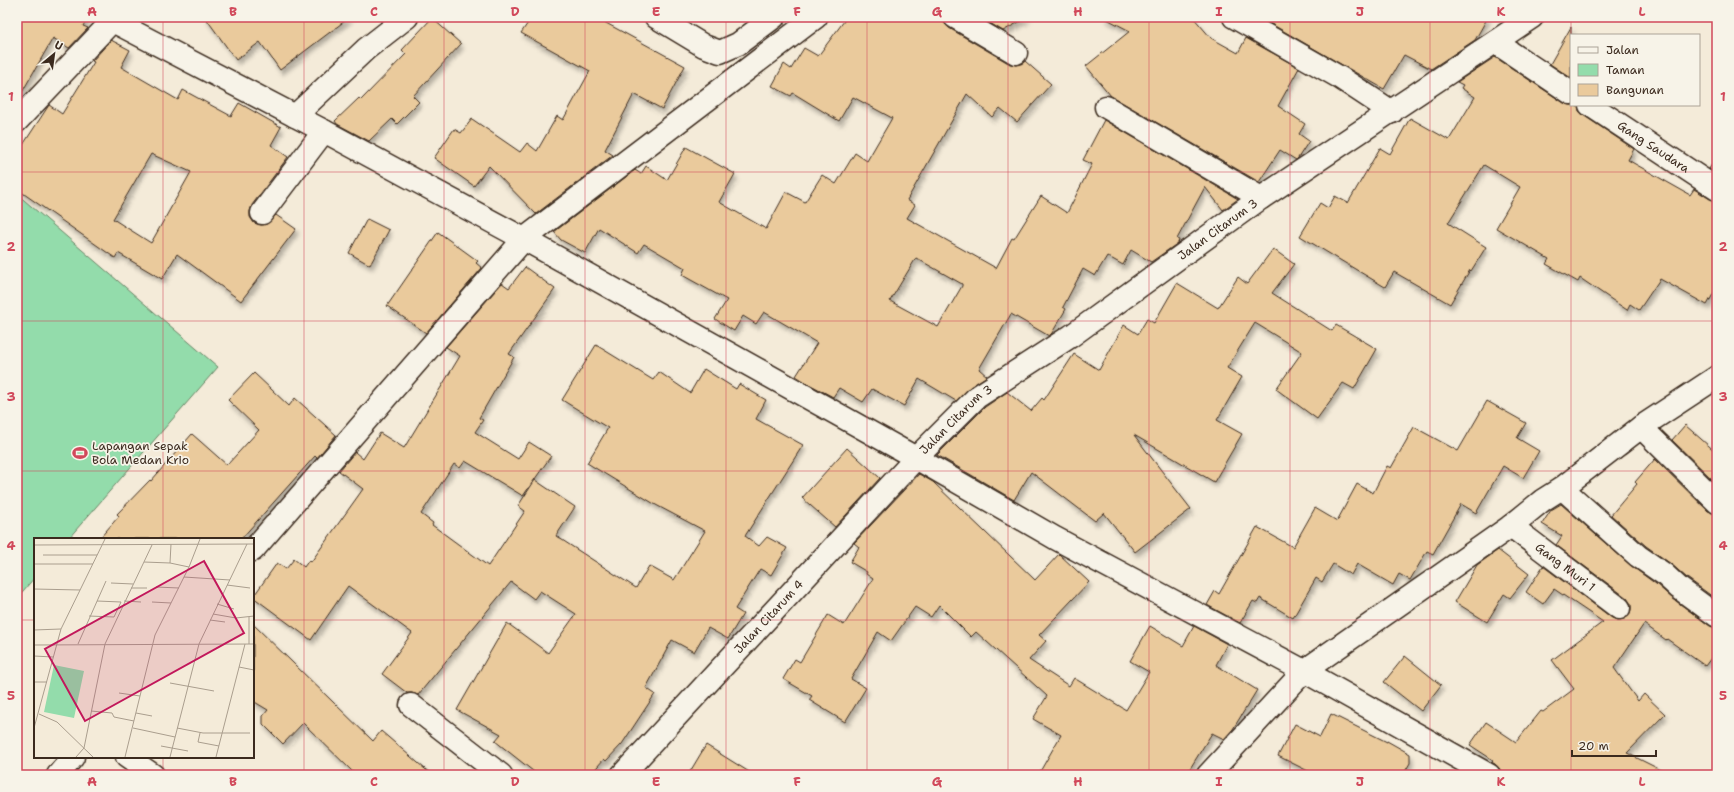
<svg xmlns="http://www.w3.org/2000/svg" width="1734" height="792" viewBox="0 0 1734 792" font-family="'Shantell Sans',sans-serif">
<defs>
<filter id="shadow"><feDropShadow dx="2.5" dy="4.5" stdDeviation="2" flood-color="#0004"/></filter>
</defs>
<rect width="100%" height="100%" fill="#f4ebd9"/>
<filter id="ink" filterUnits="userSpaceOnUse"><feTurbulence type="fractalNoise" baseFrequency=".025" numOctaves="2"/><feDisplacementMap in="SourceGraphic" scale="8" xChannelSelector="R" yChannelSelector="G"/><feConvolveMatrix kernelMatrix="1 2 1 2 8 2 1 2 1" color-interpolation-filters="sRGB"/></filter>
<g filter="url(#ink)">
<polygon fill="#93dcab" stroke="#678364" points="17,194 218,367 68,539 35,539 35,577 17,598"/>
<g fill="#eaca9c" stroke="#3b2a1e" fill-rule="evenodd" filter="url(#shadow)">
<polygon points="17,17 88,17 83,26 88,28 69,48 53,38 17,101"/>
<polygon points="205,17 350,17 280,70 260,42 236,60"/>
<polygon points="532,17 595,17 685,66 662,109 634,94 605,150 613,155 536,214 489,166 474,186 434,158 454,129 461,133 472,119 520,152 527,143 537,151 557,116 563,120 590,71 521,33"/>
<path d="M 847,17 L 943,17 L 944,23 L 949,28 L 1010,64 L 1016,65 L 1025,61 L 1051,84 L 1017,122 L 1000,108 L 992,117 L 967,94 L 907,200 L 915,205 L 907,218 L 996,268 L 1012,238 L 1014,239 L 1041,196 L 1067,213 L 1092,164 L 1083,160 L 1104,120 L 1238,199 L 1223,210 L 1205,187 L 1177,239 L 1179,240 L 1178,243 L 1151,262 L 1131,250 L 1123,265 L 1107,256 L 1095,276 L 1083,269 L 1063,307 L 1066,309 L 1052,333 L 1049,336 L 1011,314 L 979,369 L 987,376 L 970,387 L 956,401 L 919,379 L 904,406 L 872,389 L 863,402 L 839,388 L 833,397 L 807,383 L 796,376 L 817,343 L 764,312 L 756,324 L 743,316 L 734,331 L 715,319 L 727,300 L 682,275 L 685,268 L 644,244 L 638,253 L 599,228 L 585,253 L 561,240 L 554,232 L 635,170 L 641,174 L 646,166 L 667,180 L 686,147 L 735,174 L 719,202 L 766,229 L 786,192 L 805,202 L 822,175 L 836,184 L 855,153 L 867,161 L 892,118 L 853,97 L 839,121 L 793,93 L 791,96 L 772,86 L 784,64 L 791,69 L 804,48 L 818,56 ZM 916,258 L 962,284 L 962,286 L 938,327 L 890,301 Z"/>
<polygon points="980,17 1028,17 1003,31"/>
<polygon points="1103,17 1193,17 1211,38 1238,53 1246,38 1299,68 1278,106 1305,124 1299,134 1309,141 1298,158 1296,160 1280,150 1259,182 1111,96 1086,66 1130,31"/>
<polygon points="1259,17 1488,17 1475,40 1431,69 1404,55 1384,89"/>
<polygon points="432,18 461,44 413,96 419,102 397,124 392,119 369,141 337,124 335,121 359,98 361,100 406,54 402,50"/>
<polygon points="1571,27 1571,78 1550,64"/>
<path d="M 111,40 L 130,50 L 121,67 L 178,100 L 183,90 L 231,116 L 239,103 L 281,127 L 271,145 L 288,157 L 252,205 L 250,211 L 250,217 L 254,223 L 261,225 L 267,224 L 276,215 L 296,229 L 241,301 L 177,254 L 162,279 L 118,253 L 115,258 L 17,189 L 17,154 L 49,105 L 62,114 L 94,62 L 92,61 ZM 151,154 L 191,172 L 151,243 L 113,219 Z"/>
<polygon points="1495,57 1564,103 1570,105 1578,105 1579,111 1583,115 1634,149 1628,160 1690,195 1694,189 1710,199 1717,201 1717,287 1707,305 1660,279 1639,310 1630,304 1627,310 1580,278 1578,282 1546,264 1549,259 1496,228 1520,187 1484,165 1448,223 1486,247 1471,271 1470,270 1450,304 1394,272 1385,287 1300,236 1320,203 1328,208 1335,196 1348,203 1380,148 1390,154 1410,118 1449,140 1475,97 1461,88 1463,85 1457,82"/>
<polygon points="1717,156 1717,174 1709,169"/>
<polygon points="367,219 389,230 370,265 349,253"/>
<polygon points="438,232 478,261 476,263 482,268 426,333 387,306"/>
<polygon points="1273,249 1294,264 1272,293 1332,331 1336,325 1377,349 1354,389 1343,383 1317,419 1276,389 1302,352 1255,323 1227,368 1242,377 1217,420 1242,434 1214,482 1134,435 1191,509 1135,552 1104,513 1095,521 1031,472 1014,500 937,455 985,407 1007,392 1031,411 1042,398 1044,400 1074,354 1099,370 1124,325 1138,334 1147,319 1154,323 1177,283 1218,308 1238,277 1247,284"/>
<polygon points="525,267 555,289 509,354 514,357 479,418 483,420 475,432 518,459 529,442 551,456 523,496 465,461 460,468 454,464 421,514 433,523 432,525 488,566 525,511 518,506 535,480 575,507 556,536 636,588 649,566 674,580 705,531 656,505 587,463 608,428 562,400 596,345 653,380 659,372 690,393 704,369 736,389 739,384 766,400 756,419 803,445 745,536 759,546 767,537 787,548 771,575 760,569 735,609 743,614 728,639 708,628 694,652 672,640 646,688 655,694 622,744 606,761 604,759 590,775 538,775 495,741 501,734 457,710 507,623 548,653 576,614 540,591 534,599 511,582 418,695 412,693 407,693 382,674 412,633 348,586 311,640 253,597 277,563 286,569 294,559 304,567 309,560 311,562 363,489 339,471 355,452 363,459 380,433 404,448 460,356 446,347 502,283 509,288"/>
<polygon points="254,373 289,406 295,398 336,435 317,458 315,456 241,539 99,539 119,516 117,514 150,480 151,481 192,434 227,465 259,430 228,400"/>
<polygon points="1487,401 1526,423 1517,438 1539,451 1523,478 1503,466 1476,513 1461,504 1433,554 1427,551 1410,580 1399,574 1393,585 1357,564 1351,575 1333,564 1322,582 1316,578 1293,618 1260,598 1257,603 1253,601 1240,623 1207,605 1215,591 1219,594 1257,527 1293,547 1315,508 1337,521 1357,484 1373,493 1387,466 1391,468 1414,427 1458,451"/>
<polygon points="1685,425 1717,453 1717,484 1672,440"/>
<polygon points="847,448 880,478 835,527 802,498"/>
<polygon points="1655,459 1708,511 1717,514 1717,600 1687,578 1671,564 1646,546 1611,515 1637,484 1635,482"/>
<polygon points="919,474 933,482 1035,580 1059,554 1089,582 1039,635 1046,641 1029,660 1069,686 1074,678 1126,710 1149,672 1130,661 1150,626 1183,646 1194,626 1227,644 1216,665 1257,690 1233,729 1224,739 1212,733 1186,775 1038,775 1061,735 1033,719 1047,696 976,632 971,637 939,605 931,617 915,607 891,641 878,632 851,679 866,688 845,722 809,700 812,696 783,679 795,659 800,662 828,615 844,625 873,579 866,574 867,572 850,562 859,547 854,543"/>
<polygon points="1561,504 1630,565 1656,584 1672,598 1710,626 1717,628 1717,650 1705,666 1667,639 1666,640 1644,624 1614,668 1638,701 1644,694 1665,714 1627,753 1671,775 1505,775 1495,764 1491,762 1493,760 1470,745 1486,722 1516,742 1541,711 1543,712 1574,689 1552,660 1603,622 1554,589 1543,604 1526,592 1543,566 1612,618 1618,620 1624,619 1629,616 1631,610 1631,604 1627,598 1556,545 1562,536 1542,524 1551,510"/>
<polygon points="1498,550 1529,574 1510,598 1504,594 1487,622 1455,602 1477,565"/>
<polygon points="253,624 373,741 381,731 432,775 356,775 303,723 283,744 263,724 263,716 268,710 253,701"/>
<polygon points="1405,656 1441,685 1421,711 1384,682"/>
<polygon points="1331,714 1387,742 1387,741 1410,754 1410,763 1403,775 1316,775 1278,756 1295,724 1320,737"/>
<polygon points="706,745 754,775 688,775"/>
</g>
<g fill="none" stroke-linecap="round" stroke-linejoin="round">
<g stroke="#3b2a1e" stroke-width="25">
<g id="minor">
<polyline points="105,17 324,131 524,239 916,458 1055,538 1304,671 1489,775"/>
<polyline points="656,17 704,46 720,52 738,44 774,17"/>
<polyline points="955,17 1016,53"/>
<polyline points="1234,17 1339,77 1392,112"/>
<polyline points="1495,42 1571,93"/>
<path id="s1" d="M 1590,105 L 1717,189"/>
<polyline points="1106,107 1261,198"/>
<polyline points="295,116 366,49 407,17"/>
<polyline points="17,121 116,17"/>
<polyline points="262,213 324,131"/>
<polyline points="1641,427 1717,502"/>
<polyline points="1562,488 1638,556 1664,574 1679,588 1717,616"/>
<path id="s2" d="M 1511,526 L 1619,608"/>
<polyline points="253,550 524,239 816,17"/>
<polyline points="411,705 501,775"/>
<polyline points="127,757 153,775"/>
<polyline points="58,775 73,757"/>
<path id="s3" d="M 622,775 L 916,458 L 977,397 L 1071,336 L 1261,198 L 1532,17"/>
<polyline points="1208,775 1304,671 1511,526 1543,500 1562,488 1641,427 1717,377"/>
</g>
</g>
<use href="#minor" stroke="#f7f3e8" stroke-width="22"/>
</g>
</g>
<path fill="none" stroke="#d1495b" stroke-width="1" stroke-opacity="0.55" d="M 163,17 L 163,539M 304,17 L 304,775M 444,17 L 444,775M 585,17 L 585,775M 726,17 L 726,775M 867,17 L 867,775M 1008,17 L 1008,775M 1149,17 L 1149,775M 1290,17 L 1290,775M 1430,17 L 1430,775M 1571,17 L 1571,35M 1571,105 L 1571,775M 17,172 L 1717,172M 17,321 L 1717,321M 17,471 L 1717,471M 17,620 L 35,620M 253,620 L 1717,620M 163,757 L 163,775"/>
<defs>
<g id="stadium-bare" transform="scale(1.2)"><path d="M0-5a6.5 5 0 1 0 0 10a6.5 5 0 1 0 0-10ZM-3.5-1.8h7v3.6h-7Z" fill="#d1495b" stroke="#f7f3e8" stroke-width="2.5" paint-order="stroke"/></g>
</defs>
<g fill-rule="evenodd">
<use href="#stadium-bare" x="80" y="453"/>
</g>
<g text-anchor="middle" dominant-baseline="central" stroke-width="3.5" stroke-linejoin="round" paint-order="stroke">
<g font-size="12" fill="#3b2a1e" stroke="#f7f3e8">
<text stroke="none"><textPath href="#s1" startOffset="76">Gang Saudara</textPath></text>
<text stroke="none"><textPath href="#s3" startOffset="812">Jalan Citarum 3</textPath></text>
<text stroke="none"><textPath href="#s3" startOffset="488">Jalan Citarum 3</textPath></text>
<text stroke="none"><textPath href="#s2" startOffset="68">Gang Muri 1</textPath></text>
<text stroke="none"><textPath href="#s3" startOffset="216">Jalan Citarum 4</textPath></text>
</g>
<g font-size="12" fill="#3b2a1e" stroke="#f7f3e8" text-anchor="start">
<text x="92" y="446">Lapangan Sepak<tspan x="92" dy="14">Bola Medan Krio</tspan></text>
</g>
</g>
<g transform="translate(34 538)">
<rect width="220" height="220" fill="#f4ebd9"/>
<path d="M 20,127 L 50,133 L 40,180 L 10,174 Z" fill="#93dcab"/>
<path fill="none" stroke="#aa9e8e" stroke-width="1" d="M 0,7 L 220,6M 9,17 L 63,17M 110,24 L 136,25 L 155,29M 136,25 L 137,6M 0,26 L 59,26M 150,39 L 196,42M 77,45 L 99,46M 193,47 L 216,50M 122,49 L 145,50M 97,50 L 113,50M 0,51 L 46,52M 90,63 L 107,64M 118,64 L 137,65M 183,66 L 200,71M 179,76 L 202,80 L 220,78M 55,78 L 80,79 L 87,64 L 63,63M 176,82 L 191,84M 0,92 L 27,91M 44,106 L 72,43M 215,106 L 215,79M 0,107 L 220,106M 0,118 L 19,119M 205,129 L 220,132M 0,144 L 13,144M 136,145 L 180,153M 85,155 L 106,158M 57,173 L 78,175 L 80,179 L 100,183M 102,175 L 118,178M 5,176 L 23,184 L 59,219M 0,190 L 27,91 L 71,1M 99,190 L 141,199M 143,190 L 169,195 L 216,195M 166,195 L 164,204 L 185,208M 127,208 L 154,213M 42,219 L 50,210 L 71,106 L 118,7M 91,219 L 121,97 L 155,29 L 166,1M 136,219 L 165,106 L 213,6M 182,219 L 211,106"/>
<path fill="#c2185b" fill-opacity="0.15" stroke="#c2185b" stroke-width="2" d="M 170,23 L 210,95 L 51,183 L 11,111 Z"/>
<rect width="220" height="220" fill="none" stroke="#3b2a1e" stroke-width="2"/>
</g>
<rect width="1734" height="792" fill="none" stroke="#f7f3e8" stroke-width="44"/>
<rect x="1570" y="34" width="130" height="72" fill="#f7f3e8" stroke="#aca397"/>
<rect x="1578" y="47" width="20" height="6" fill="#f7f3e8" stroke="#aca397"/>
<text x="1606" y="54" font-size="12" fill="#3b2a1e">Jalan</text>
<rect x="1578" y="64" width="20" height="12" fill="#93dcab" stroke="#aca397"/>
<text x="1606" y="74" font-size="12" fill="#3b2a1e">Taman</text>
<rect x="1578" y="84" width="20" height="12" fill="#eaca9c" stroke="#aca397"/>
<text x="1606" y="94" font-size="12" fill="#3b2a1e">Bangunan</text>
<g transform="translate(54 54) rotate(29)" stroke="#f7f3e8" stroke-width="3" paint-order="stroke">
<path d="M0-3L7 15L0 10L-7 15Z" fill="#3b2a1e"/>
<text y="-6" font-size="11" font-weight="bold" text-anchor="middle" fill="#3b2a1e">U</text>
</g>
<path d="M1572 750v6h84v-6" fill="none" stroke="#3b2a1e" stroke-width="2"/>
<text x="1578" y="750" font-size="12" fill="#3b2a1e" stroke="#f7f3e8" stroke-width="3" paint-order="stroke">20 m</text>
<rect x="22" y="22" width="1690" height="748" fill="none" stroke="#d1495b" stroke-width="1.5"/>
<g font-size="13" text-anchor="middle" font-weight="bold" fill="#d1495b">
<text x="92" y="16">A</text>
<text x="233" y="16">B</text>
<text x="374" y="16">C</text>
<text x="515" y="16">D</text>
<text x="656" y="16">E</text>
<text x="797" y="16">F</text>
<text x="937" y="16">G</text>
<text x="1078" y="16">H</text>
<text x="1219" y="16">I</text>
<text x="1360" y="16">J</text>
<text x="1501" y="16">K</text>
<text x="1642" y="16">L</text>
<text x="11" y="101">1</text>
<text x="1723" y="101">1</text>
<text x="11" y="251">2</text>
<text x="1723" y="251">2</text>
<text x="11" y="401">3</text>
<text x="1723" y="401">3</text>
<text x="11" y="550">4</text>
<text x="1723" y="550">4</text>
<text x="11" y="700">5</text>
<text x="1723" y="700">5</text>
<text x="92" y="786">A</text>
<text x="233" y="786">B</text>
<text x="374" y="786">C</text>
<text x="515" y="786">D</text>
<text x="656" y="786">E</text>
<text x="797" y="786">F</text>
<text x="937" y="786">G</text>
<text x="1078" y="786">H</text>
<text x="1219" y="786">I</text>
<text x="1360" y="786">J</text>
<text x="1501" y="786">K</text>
<text x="1642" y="786">L</text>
</g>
</svg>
